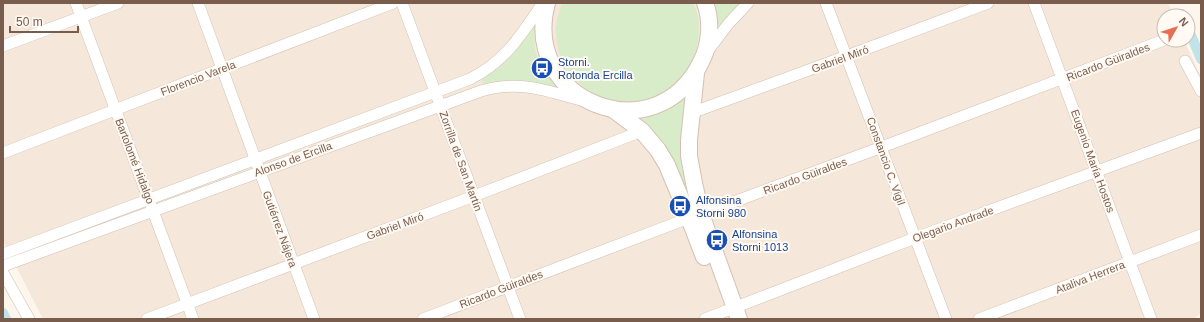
<svg xmlns="http://www.w3.org/2000/svg" width="1204" height="322" viewBox="0 0 1204 322" font-family="Helvetica,sans-serif">
<rect width="100%" height="100%" fill="#fdf6ec"/>
<polygon fill="#f5e8da" points="3,3 1168,3 1174,16 1164,16 1164,40 1184,40 1201,77 1201,313 1194,319 43,319 3,241"/>
<g fill="#d8ecc9">
<path d="M 562,3 L 693,3 C 701,18 700,38 695,54 C 681,92 642,111 603,98 C 578,89 558,63 556,36 C 555,25 558,13 562,3 Z"/>
<polygon points="709,3 740,3 714,31"/>
<path d="M 535,24 C 535,34 533,46 537,56 C 542,68 556,81 565,91 L 484,86 L 482,80 L 504,61 Z"/>
<polygon points="690,86 691,198 670,159 624,113"/>
</g>
<g fill="none" stroke-linecap="round" stroke-linejoin="round">
<g stroke="#bfe3e8" stroke-width="10">
<polyline points="1182,14 1183,16"/>
<polyline points="1188,28 1201,59"/>
<polyline points="3,313 6,319"/>
</g>
<g stroke="#d1beb0" stroke-width="12">
<g id="street">
<polyline points="76,3 193,319"/>
<polyline points="198,3 314,319"/>
<polyline points="402,3 520,319"/>
<polyline points="826,3 946,319"/>
<polyline points="1034,3 1151,319"/>
<polyline points="3,46 118,3"/>
<polyline points="707,52 729,23 748,3"/>
<polyline points="1185,61 1201,91"/>
<polyline points="691,113 847,56 988,3"/>
<polyline points="3,153 393,3"/>
<path d="M 3,254 L 470,79 C 505,62 522,34 543,3"/>
<path d="M 3,266 L 481,91 C 518,80 545,90 581,100"/>
<polyline points="3,273 29,319"/>
<polyline points="147,319 474,196 642,131"/>
<polyline points="423,319 689,218 701,214 882,147 1164,40"/>
<polyline points="705,319 915,238 1201,133"/>
<polyline points="979,319 1201,235"/>
</g>
</g>
<g stroke="#d6c0b0" stroke-width="18">
<g id="secondary">
<path d="M 547,3 C 520,102 656,155 701,62 C 710,45 712,21 705,3"/>
<polyline points="696,73 689,140 689,156 694,183 701,214 739,319"/>
<polyline points="614,110 642,131 658,150 667,165 689,218 704,257"/>
</g>
</g>
<use href="#street" stroke="#fff" stroke-width="11"/>
<use href="#secondary" stroke="#fff" stroke-width="16"/>
</g>
<defs>
<g id="bus-disc" transform="scale(1.15)"><circle r="9.5" fill="#1a4fb4" stroke="#fffaf3"/><path d="M-5-6H5V4H4V6H2V4H-2V6H-4V4H-5ZM-3.5-4V0h7V-4ZM-3.5 1.2v1.5H-2V1.2ZM2 1.2v1.5H3.5V1.2Z" fill="#fff"/></g>
</defs>
<g fill-rule="evenodd">
<use href="#bus-disc" x="542" y="68"/>
<use href="#bus-disc" x="680" y="206"/>
<use href="#bus-disc" x="717" y="240"/>
</g>
<g text-anchor="middle" dominant-baseline="central" stroke-width="4" stroke-linejoin="round" paint-order="stroke">
<g font-size="11" fill="#7a5c4d" stroke="#fffaf3">
<text transform="translate(840 59) rotate(-20)">Gabriel Miró</text>
<text transform="translate(1108 62) rotate(-21)">Ricardo Güiraldes</text>
<text transform="translate(198 78) rotate(-21)">Florencio Varela</text>
<text transform="translate(293 159) rotate(-20)">Alonso de Ercilla</text>
<text transform="translate(135 161) rotate(69)">Bartolomé Hidalgo</text>
<text transform="translate(461 161) rotate(70)">Zorrilla de San Martín</text>
<text transform="translate(886 161) rotate(70)">Constancio C. Vigil</text>
<text transform="translate(1093 161) rotate(70)">Eugenio María Hostos</text>
<text transform="translate(805 176) rotate(-20)">Ricardo Güiraldes</text>
<text transform="translate(953 224) rotate(-20)">Olegario Andrade</text>
<text transform="translate(395 226) rotate(-20)">Gabriel Miró</text>
<text transform="translate(280 229) rotate(70)">Gutiérrez Nájera</text>
<text transform="translate(1090 277) rotate(-21)">Ataliva Herrera</text>
<text transform="translate(501 289) rotate(-21)">Ricardo Güiraldes</text>
</g>
<g font-size="11" fill="#164399" stroke="#fffaf3" text-anchor="start">
<text x="558" y="62">Storni.<tspan x="558" dy="13">Rotonda Ercilla</tspan></text>
<text x="696" y="200">Alfonsina<tspan x="696" dy="13">Storni 980</tspan></text>
<text x="732" y="234">Alfonsina<tspan x="732" dy="13">Storni 1013</tspan></text>
</g>
</g>
<rect width="1204" height="322" fill="none" stroke="#7a5c4d" stroke-width="8"/>
<g transform="translate(1176 28) rotate(51)"><circle r="19" fill="#fffaf3" stroke="#cabbb1"/>
<path d="M0-3L7 15L0 10L-7 15Z" fill="#e76f51"/>
<text y="-6" font-size="11" font-weight="bold" text-anchor="middle" fill="#7a5c4d">N</text>
</g>
<path d="M10 26v6h68v-6" fill="none" stroke="#7a5c4d" stroke-width="2"/>
<text x="16" y="26" font-size="12" fill="#7a5c4d" stroke="#fffaf3" stroke-width="3" paint-order="stroke">50 m</text>
</svg>
